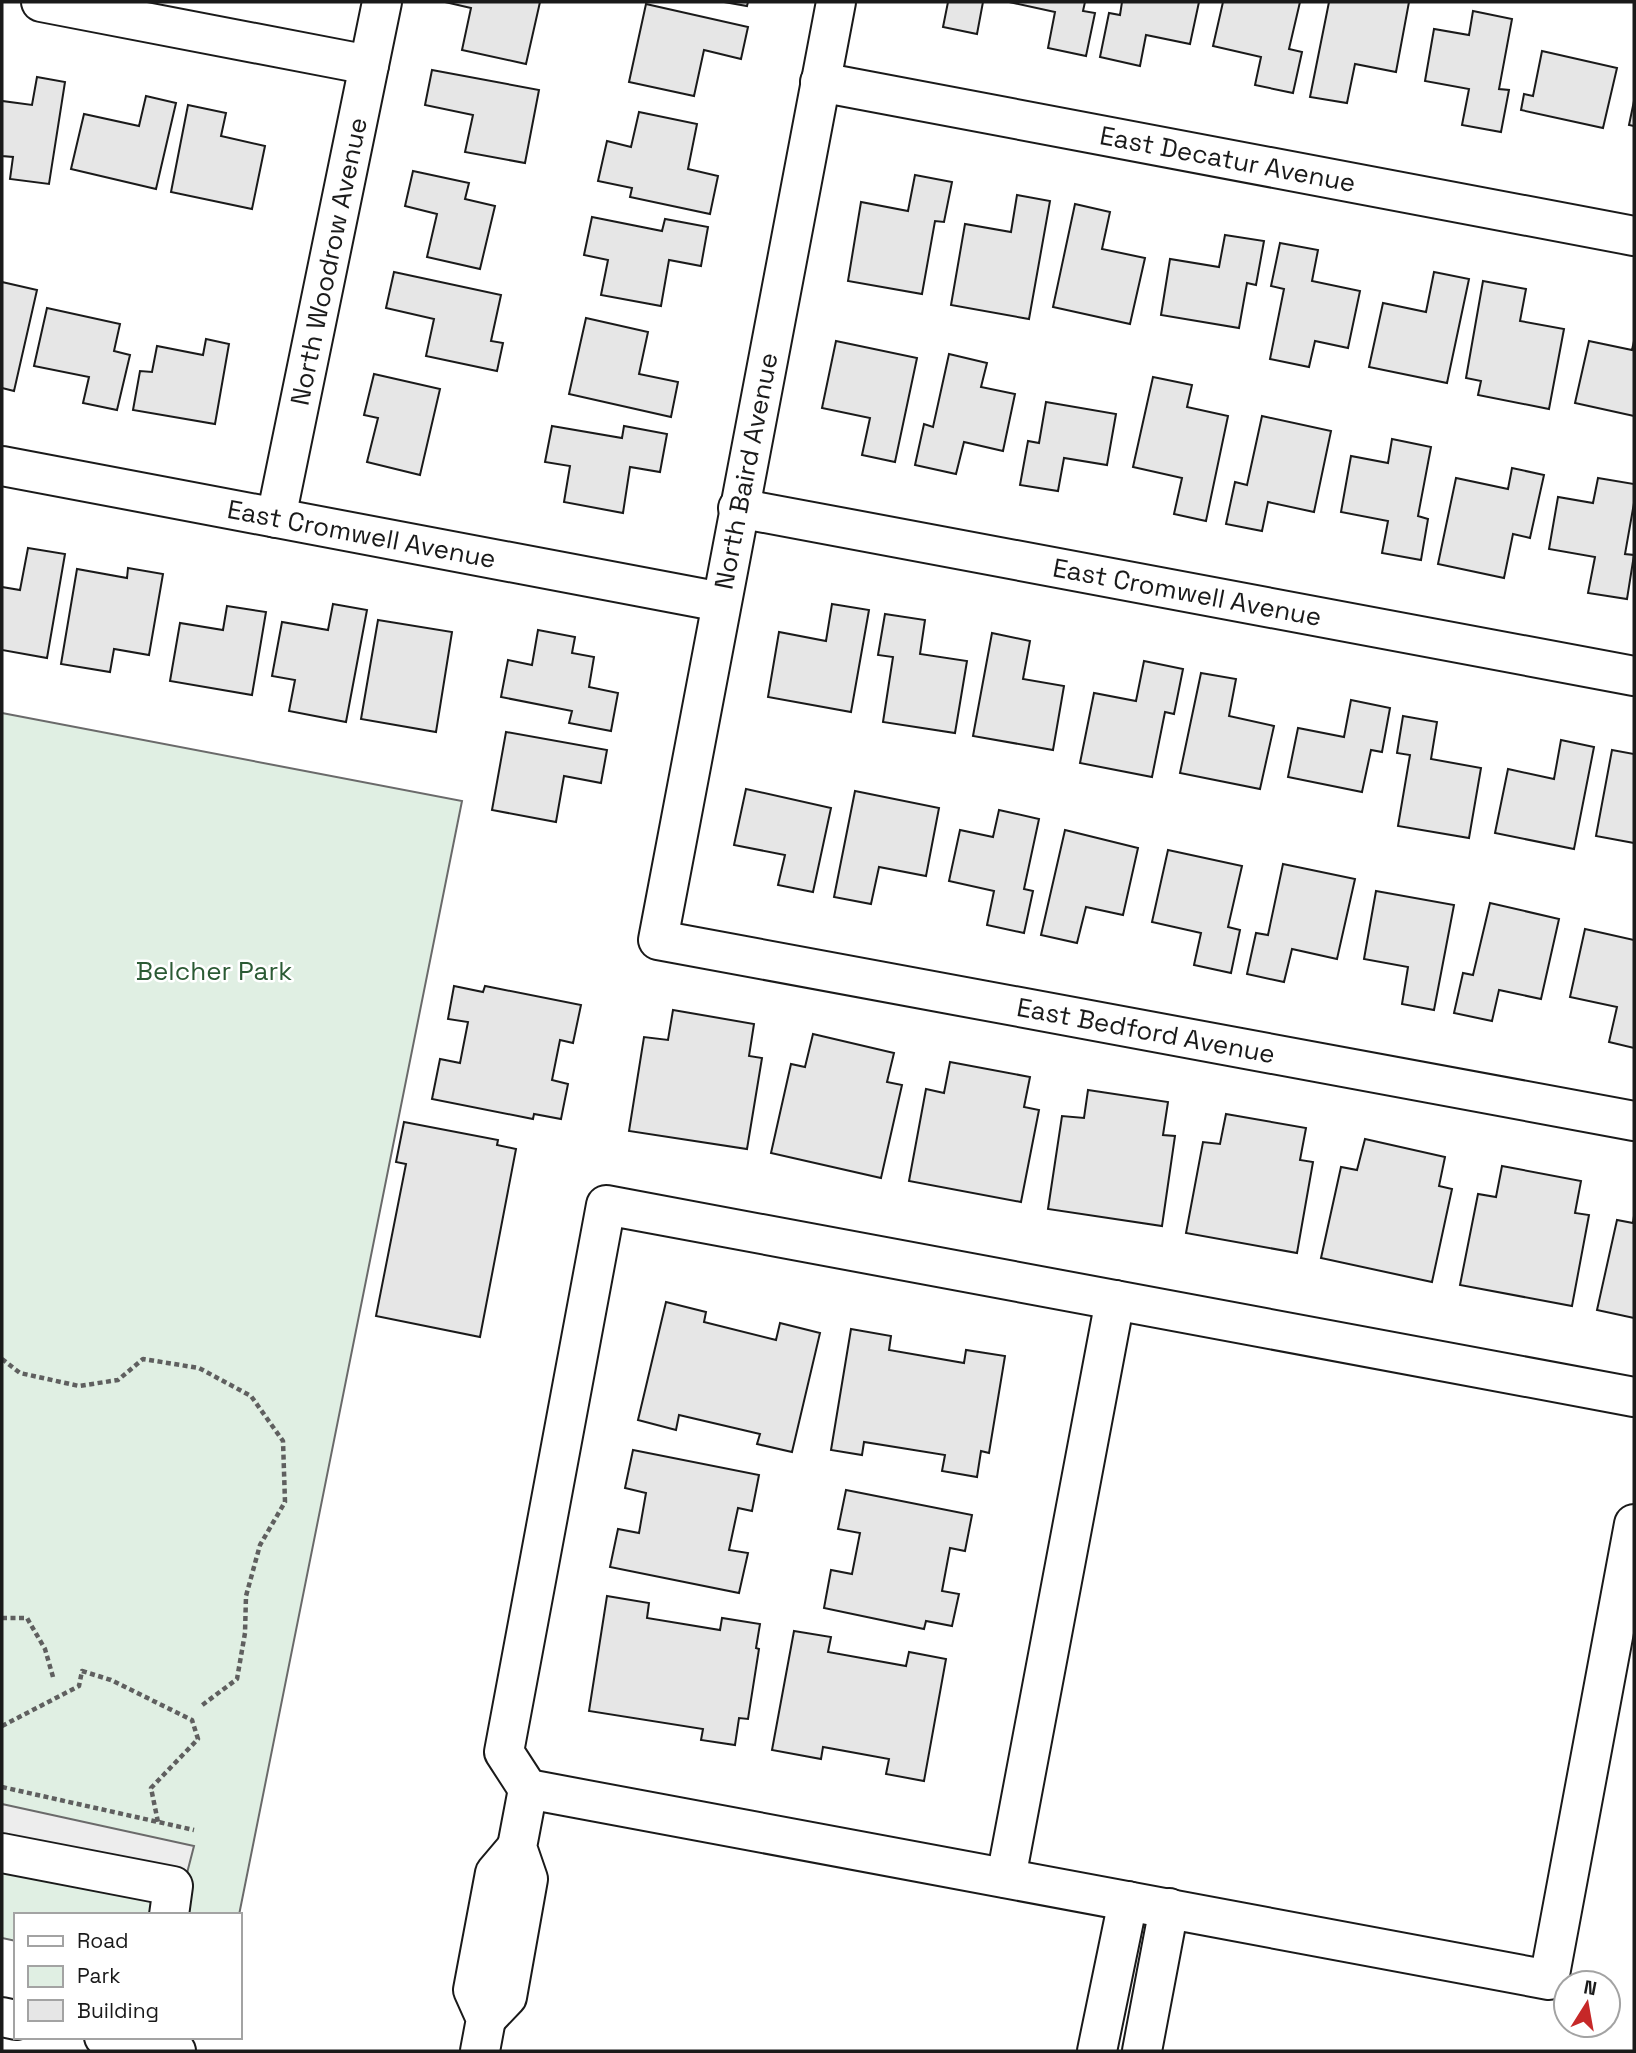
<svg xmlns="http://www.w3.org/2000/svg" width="1636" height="2053" viewBox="0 0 1636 2053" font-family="'Space Grotesk',sans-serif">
<rect width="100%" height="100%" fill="#fff"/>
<polygon fill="#e0efe3" stroke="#6a6a6a" stroke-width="2" points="2,713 462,801 239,1915 16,1915 16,1941 2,1938"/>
<polygon fill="#ededed" stroke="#6a6a6a" stroke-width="2" points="2,1804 194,1846 179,1904 2,1871"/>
<g fill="#e6e6e6" stroke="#1a1a1a" stroke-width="2">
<polygon points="445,2 540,2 526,64 462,50 471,8"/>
<polygon points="724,2 748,2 747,6"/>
<polygon points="948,2 983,2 977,34 943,27"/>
<polygon points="1009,2 1085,2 1083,11 1095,13 1086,56 1048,48 1055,12"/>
<polygon points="1122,2 1199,2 1190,44 1146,35 1140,66 1100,57 1109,13 1120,15"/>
<polygon points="1223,2 1300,2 1289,49 1302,52 1293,93 1255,85 1261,57 1213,46"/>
<polygon points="1329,2 1409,2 1396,72 1355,64 1347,103 1310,97"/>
<polygon points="646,4 748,27 741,59 704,50 694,96 629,82"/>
<polygon points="1473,11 1512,19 1499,89 1509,90 1501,132 1462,125 1469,89 1425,81 1434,29 1469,35"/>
<polygon points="1542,51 1617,68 1603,128 1521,110 1524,94 1533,96"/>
<polygon points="432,70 539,90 525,163 465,152 473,115 425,105"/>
<polygon points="37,77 65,82 49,184 10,179 13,157 2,156 2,101 32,105"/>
<polygon points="146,96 176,103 156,189 71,169 84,114 139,126"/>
<polygon points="1634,101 1634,126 1629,125"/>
<polygon points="188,105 226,113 221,136 265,146 252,209 171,192"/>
<polygon points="639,112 697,124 688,169 718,176 710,214 630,197 632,188 598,181 607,141 631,147"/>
<polygon points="413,171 469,183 465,199 495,206 480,269 427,257 437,214 405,206"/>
<polygon points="915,175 952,182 944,222 935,221 922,294 848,281 861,202 908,211"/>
<polygon points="1017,195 1050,201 1029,319 951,305 965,224 1011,232"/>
<polygon points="1075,204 1110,212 1102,249 1145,258 1130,324 1053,307"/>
<polygon points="592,217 662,231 665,219 708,227 701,266 669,260 661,306 601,295 608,260 584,255"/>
<polygon points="1225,235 1264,241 1256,285 1247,283 1239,328 1161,315 1170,259 1219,267"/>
<polygon points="1280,243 1318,250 1312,281 1360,291 1348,348 1315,341 1309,367 1270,359 1284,289 1271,286"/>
<polygon points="394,272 501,295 491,341 503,343 497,371 426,356 434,319 386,308"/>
<polygon points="1434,272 1469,279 1447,383 1369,367 1383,303 1426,312"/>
<polygon points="1483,281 1526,289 1520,321 1564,329 1549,409 1478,395 1481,381 1466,378"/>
<polygon points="2,282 37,290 14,391 2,388"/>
<polygon points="47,308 120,324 114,351 130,355 117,410 83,403 89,377 34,366"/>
<polygon points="586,318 648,332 639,374 678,382 671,417 569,394"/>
<polygon points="206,339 229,344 215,424 133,410 140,371 152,372 157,346 203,355"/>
<polygon points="836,341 917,358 895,462 862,455 870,418 822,408"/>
<polygon points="1589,341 1632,350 1634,341 1634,416 1575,403"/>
<polygon points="949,354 987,363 981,387 1015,394 1003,451 964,442 956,474 915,465 924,424 933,427"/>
<polygon points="374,374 440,389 420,475 367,462 378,418 364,415"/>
<polygon points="1153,377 1192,385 1187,407 1228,416 1206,521 1174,514 1182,478 1133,467"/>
<polygon points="1046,402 1116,414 1107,465 1064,458 1058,491 1020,485 1028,441 1039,443"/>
<polygon points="1262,416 1331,431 1314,512 1268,502 1262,531 1226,524 1235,482 1247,485"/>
<polygon points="552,426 622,438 624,426 667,434 660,472 630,467 623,513 564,502 570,466 545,462"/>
<polygon points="1392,439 1431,447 1418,516 1428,519 1421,560 1382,553 1388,521 1341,512 1351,456 1388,463"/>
<polygon points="1512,468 1544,475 1530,538 1513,534 1504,578 1438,564 1456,478 1508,489"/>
<polygon points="1598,478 1634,484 1634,503 1625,554 1634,555 1627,599 1588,593 1595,557 1549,549 1558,497 1593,503"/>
<polygon points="28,548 65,554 47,658 2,650 2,587 20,590"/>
<polygon points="128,568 163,574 149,655 114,649 110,672 61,664 77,569 127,578"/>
<polygon points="333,604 367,610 346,722 289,711 295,680 272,676 282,622 328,630"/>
<polygon points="832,604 869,610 851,712 768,697 779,632 826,641"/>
<polygon points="227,606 266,612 252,695 170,681 180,623 223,630"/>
<polygon points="885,614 925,620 920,654 967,661 955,733 883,722 893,657 878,655"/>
<polygon points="378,620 452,632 436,732 361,719"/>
<polygon points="538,630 575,637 572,653 594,657 589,687 618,693 611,731 569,723 572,711 501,697 508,660 532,665"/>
<polygon points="992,633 1030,641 1023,679 1064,686 1053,750 973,736"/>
<polygon points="1144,661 1183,669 1174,714 1165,712 1152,777 1080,763 1094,693 1136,701"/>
<polygon points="1201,673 1236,679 1229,716 1274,726 1260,789 1180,773"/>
<polygon points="1351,700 1390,708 1382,752 1371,750 1362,792 1288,777 1298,728 1344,737"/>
<polygon points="1403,716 1437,722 1431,759 1481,768 1469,838 1398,826 1410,755 1397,753"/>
<polygon points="506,732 607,750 601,783 564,776 556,822 492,810"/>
<polygon points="1561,740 1594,747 1574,849 1495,833 1508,769 1554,779"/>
<polygon points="1612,750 1634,754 1634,843 1596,836"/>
<polygon points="746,789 831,808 813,892 778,885 785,855 734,845"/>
<polygon points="855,791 939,808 926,876 879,867 871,904 834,897"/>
<polygon points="999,810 1039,819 1024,889 1033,891 1024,933 987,925 994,891 949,881 960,830 993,837"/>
<polygon points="1065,830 1138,848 1123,915 1086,907 1077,943 1041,935"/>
<polygon points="1168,850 1242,866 1228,927 1240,930 1231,973 1194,965 1201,933 1152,922"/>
<polygon points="1283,864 1355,879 1337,959 1292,949 1284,982 1247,974 1256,933 1268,935"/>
<polygon points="1376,891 1454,905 1434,1010 1402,1004 1408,967 1364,959"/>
<polygon points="1490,903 1559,919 1541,999 1499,990 1492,1021 1454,1013 1463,973 1473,975"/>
<polygon points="1585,929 1634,940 1634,1048 1609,1042 1617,1007 1570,997"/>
<polygon points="454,986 483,992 485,986 581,1005 573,1043 560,1040 552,1080 568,1084 561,1119 534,1114 533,1119 432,1099 440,1059 460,1063 468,1022 448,1019"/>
<polygon points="673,1010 754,1024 749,1056 762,1058 747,1149 629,1131 644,1037 668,1040"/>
<polygon points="813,1034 894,1053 887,1082 902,1085 881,1178 771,1153 791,1064 805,1067"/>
<polygon points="950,1062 1030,1077 1024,1107 1039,1110 1021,1202 909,1181 926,1089 944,1093"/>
<polygon points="1088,1090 1168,1102 1163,1135 1175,1136 1162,1226 1048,1209 1062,1116 1084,1118"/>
<polygon points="1226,1114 1306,1128 1300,1160 1313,1162 1297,1253 1186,1233 1203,1142 1220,1144"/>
<polygon points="404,1122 498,1140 497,1145 516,1149 480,1337 376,1316 406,1164 396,1162"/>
<polygon points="1365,1139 1445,1157 1439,1186 1452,1189 1432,1282 1321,1258 1341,1167 1357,1170"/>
<polygon points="1502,1166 1581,1181 1575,1213 1589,1215 1572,1306 1460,1285 1478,1194 1496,1197"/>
<polygon points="1634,1216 1634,1318 1597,1310 1617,1220 1633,1223"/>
<polygon points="666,1302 706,1312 704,1322 776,1340 780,1323 820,1333 792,1452 757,1444 760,1434 679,1415 676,1430 638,1420"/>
<polygon points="851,1329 891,1336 889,1350 964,1363 966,1350 1005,1356 989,1453 981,1451 977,1477 942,1471 945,1455 864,1442 862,1455 831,1450"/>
<polygon points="633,1450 759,1475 752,1511 738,1508 729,1550 748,1553 739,1593 610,1567 618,1529 639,1533 646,1493 625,1488"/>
<polygon points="846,1490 972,1515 965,1551 950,1548 942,1591 959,1594 952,1626 926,1621 924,1629 824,1608 831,1570 852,1574 860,1533 838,1529"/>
<polygon points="607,1596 649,1603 647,1618 720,1630 722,1618 760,1624 756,1648 759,1649 748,1719 739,1718 735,1745 701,1740 703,1729 589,1711"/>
<polygon points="794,1631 831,1637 828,1652 906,1666 909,1652 946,1659 924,1781 886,1774 889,1759 823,1747 821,1759 772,1750"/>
</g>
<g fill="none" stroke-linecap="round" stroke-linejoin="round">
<g stroke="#1a1a1a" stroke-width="42">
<g id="minor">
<polyline points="41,2 369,65"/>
<path id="s1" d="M 836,2 L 658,940 L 1634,1121"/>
<path id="s2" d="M 820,82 L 1634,236"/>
<path id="s3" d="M 2,466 L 721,602"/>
<path id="s4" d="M 738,508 L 1634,676"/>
<path id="s5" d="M 276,518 L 382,2"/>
<polyline points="1634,1397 606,1205 504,1752 528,1789 1549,1980 1634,1524"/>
<polyline points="2,1853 173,1886 169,1915"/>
<polyline points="1006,1878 1115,1300"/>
<polyline points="486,2019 507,1997 528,1879 517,1847 528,1789"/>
<polyline points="480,2051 486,2019 473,1990 495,1873 517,1847"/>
<polyline points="1097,2051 1128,1901"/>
<polyline points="1142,2051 1169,1908"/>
</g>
</g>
<g stroke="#1a1a1a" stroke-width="42">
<g id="major">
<polyline points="2,2017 16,2020"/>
<polyline points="104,2037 176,2051"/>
</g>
</g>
<g stroke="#5f5f5f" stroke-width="4.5" stroke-dasharray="5 3.5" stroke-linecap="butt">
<polyline points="2,1359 20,1373 79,1386 118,1380 143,1359 199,1368 251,1396 283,1441 285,1502 260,1545 246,1596 245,1633 237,1679 201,1706"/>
<polyline points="2,1618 27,1618 45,1649 53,1677"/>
<polyline points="2,1726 79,1686 82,1671 111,1680 192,1720 198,1739 151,1788 158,1822"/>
<polyline points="2,1787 194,1830"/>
</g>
<use href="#minor" stroke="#fff" stroke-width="38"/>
<use href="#major" stroke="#fff" stroke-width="38"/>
</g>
<g text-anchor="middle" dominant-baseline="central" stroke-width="5" stroke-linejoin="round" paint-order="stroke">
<g font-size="26" fill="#1a1a1a" stroke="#fff">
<text stroke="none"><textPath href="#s2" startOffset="415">East Decatur Avenue</textPath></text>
<text stroke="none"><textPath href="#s5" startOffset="262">North Woodrow Avenue</textPath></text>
<text transform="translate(746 471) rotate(-79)">North Baird Avenue</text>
<text stroke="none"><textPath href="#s3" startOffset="366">East Cromwell Avenue</textPath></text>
<text stroke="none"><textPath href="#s4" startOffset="457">East Cromwell Avenue</textPath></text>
<text stroke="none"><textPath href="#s1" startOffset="1451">East Bedford Avenue</textPath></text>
</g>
<g font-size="26" fill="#2b5a34" stroke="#fff">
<text x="214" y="971">Belcher Park</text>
</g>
</g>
<rect width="1636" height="2053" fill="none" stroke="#1a1a1a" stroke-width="7"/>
<rect x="14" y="1913" width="228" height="126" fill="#ffffff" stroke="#a3a3a3" stroke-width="2"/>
<rect x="28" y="1936" width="35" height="10" fill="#ffffff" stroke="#a3a3a3" stroke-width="2"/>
<text x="77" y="1948" font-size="21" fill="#1a1a1a">Road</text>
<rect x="28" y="1966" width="35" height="21" fill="#e0efe3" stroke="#a3a3a3" stroke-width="2"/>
<text x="77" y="1983" font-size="21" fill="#1a1a1a">Park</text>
<rect x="28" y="2000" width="35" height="21" fill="#e6e6e6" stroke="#a3a3a3" stroke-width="2"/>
<text x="77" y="2018" font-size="21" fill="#1a1a1a">Building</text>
<g transform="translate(1587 2004) rotate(11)"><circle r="33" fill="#ffffff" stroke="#a3a3a3" stroke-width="2"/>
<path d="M0-5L12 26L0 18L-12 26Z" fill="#c62828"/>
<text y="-10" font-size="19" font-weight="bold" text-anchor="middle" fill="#1a1a1a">N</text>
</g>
</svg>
